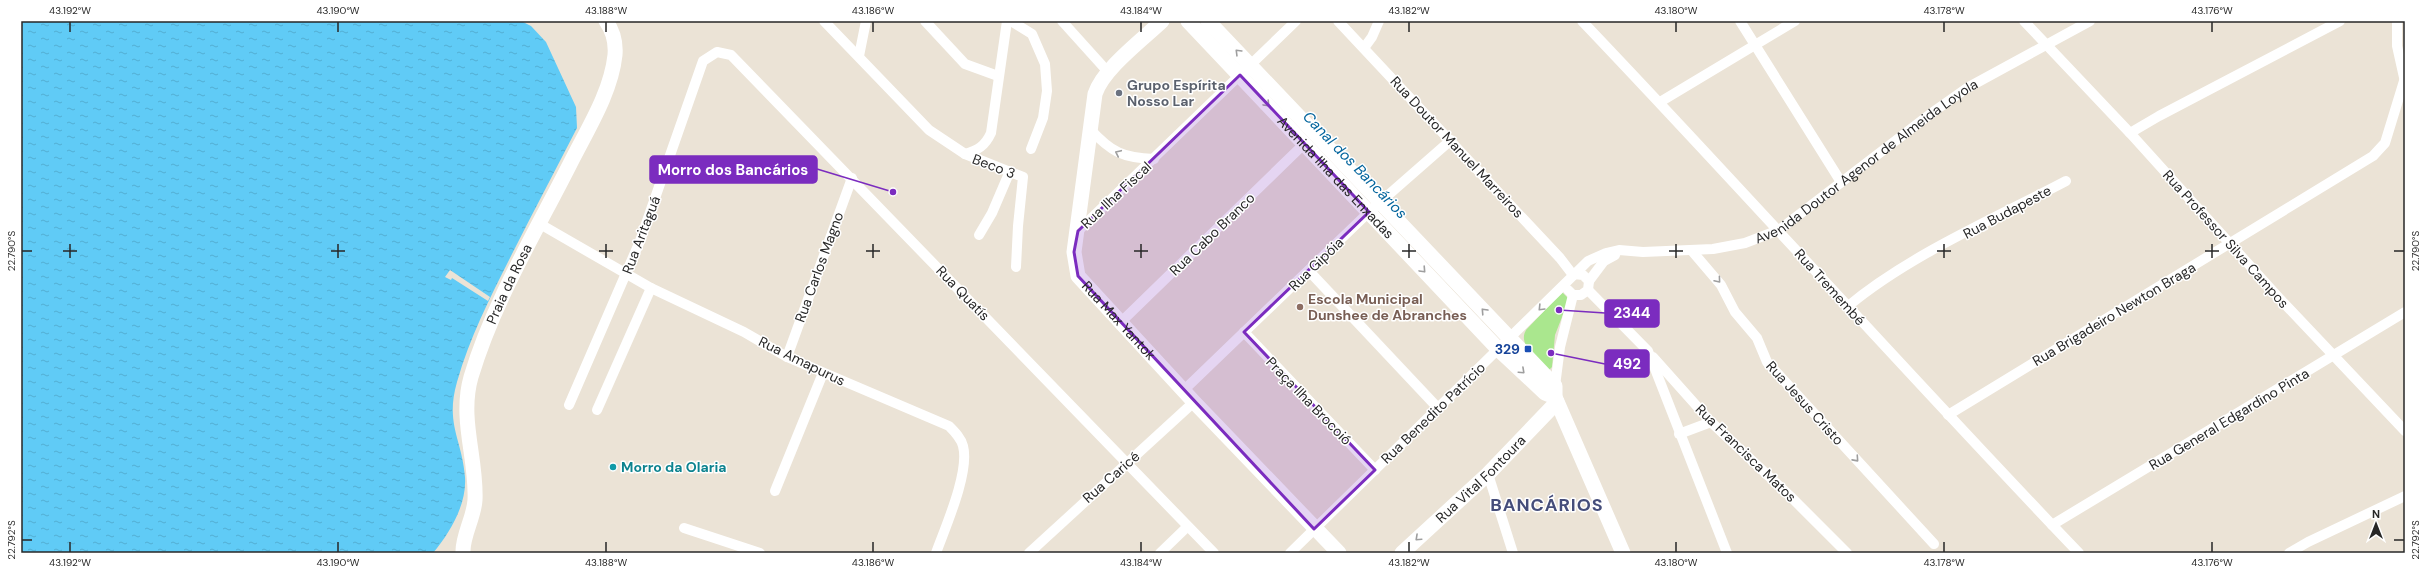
<svg xmlns="http://www.w3.org/2000/svg" width="2426" height="574" viewBox="0 0 2426 574" font-family="'DM Sans',sans-serif">
<defs>
<pattern id="water-ripples" width="26" height="14" patternUnits="userSpaceOnUse"><rect width="26" height="14" fill="#60cbf6"/><path d="M2 4q2-2 4 0t4 0M15 11q2-2 4 0t4 0" fill="none" stroke="#53aed3"/></pattern>
</defs>
<rect width="100%" height="100%" fill="#ebe3d6"/>
<path fill="#aae78e" d="M 1562,292 L 1569,299 L 1555,335 L 1552,367 L 1549,370 C 1539,359 1517,346 1526,330 Z"/>
<path fill="url(#water-ripples)" d="M 21,21 L 521,21 L 531,26 L 546,42 L 576,107 L 577,128 C 556,169 534,210 513,252 C 492,294 470,336 457,382 C 445,424 462,439 465,477 C 467,504 450,533 433,553 L 21,553 Z"/>
<polygon fill="#ebe3d6" points="450,270 490,297 488,301 452,278 451,280 445,277"/>
<g fill="none" stroke-linecap="round" stroke-linejoin="round">
<g stroke="#fff" stroke-width="10">
<polyline points="824,21 929,130 965,154 1023,177 1018,226 1016,267"/>
<polyline points="925,21 965,64 998,76"/>
<polyline points="1011,21 1032,34 1045,64 1047,91 1043,118 1031,149"/>
<polyline points="1062,21 1108,72"/>
<polyline points="1338,21 1560,258 1573,275"/>
<path d="M 1582,21 C 1750,197 1911,378 2079,553"/>
<polyline points="1740,21 1841,182"/>
<polyline points="2024,21 2130,133 2280,299 2405,431"/>
<polyline points="2397,21 2397,46 2405,82"/>
<polyline points="1364,48 1372,37 1379,21"/>
<polyline points="859,56 866,21"/>
<polyline points="1660,102 1795,21"/>
<path d="M 1090,129 C 1111,152 1123,158 1154,159"/>
<polyline points="2130,133 2159,116 2340,21"/>
<path d="M 965,154 C 978,150 985,146 991,133 L 1007,21"/>
<path d="M 540,224 L 651,288 L 744,332 L 787,357 L 949,426 C 955,432 961,438 963,446 C 970,472 945,528 936,553"/>
<polyline points="1078,231 1296,21"/>
<polyline points="979,235 992,213 1010,171"/>
<polyline points="1692,251 1721,285 1735,312 1757,338 1767,362 1934,544"/>
<polyline points="1309,271 1437,407"/>
<polyline points="1589,281 1604,261 1615,255"/>
<polyline points="1568,290 1573,295 1581,295 1588,290 1589,281 1583,275 1574,274"/>
<polyline points="1588,290 1648,351 1727,553"/>
<path d="M 1847,307 C 1909,255 1994,219 2066,181"/>
<polyline points="1120,323 1304,144"/>
<polyline points="1244,332 1375,470"/>
<polyline points="787,357 852,178"/>
<polyline points="1653,357 1711,422 1792,498 1847,553"/>
<polyline points="1553,388 1555,386 1560,347 1573,295"/>
<polyline points="1184,390 1370,211 1451,140"/>
<polyline points="569,405 640,241 703,61 717,52 731,55 1214,553"/>
<polyline points="597,410 651,288"/>
<polyline points="1948,415 2373,156 2385,143 2404,81"/>
<polyline points="1679,434 1711,422"/>
<polyline points="1488,474 1513,553"/>
<polyline points="775,491 823,373"/>
<polyline points="2052,525 2405,312"/>
<polyline points="684,528 760,553"/>
<polyline points="1029,553 1194,402"/>
<polyline points="1160,553 1187,527"/>
<path id="s1" d="M 1290,553 L 1588,261 L 1606,253 L 1619,250 L 1643,252 L 1713,249 L 1745,243 L 1779,230 L 1933,112 L 1967,88 L 2090,21"/>
<polyline points="2289,553 2308,542 2405,496"/>
</g>
<g stroke="#fff" stroke-width="15">
<path id="s2" d="M 1162,21 C 1142,40 1103,69 1095,94 L 1074,252 L 1078,276 L 1194,402 L 1339,553"/>
<path id="s3" d="M 1188,21 L 1498,349 L 1545,393 L 1555,397"/>
<polyline points="1208,21 1555,386 1555,397 1623,553"/>
<path id="s4" d="M 463,553 C 462,536 474,518 475,500 C 477,459 459,419 471,377 C 493,303 535,233 570,164 C 587,130 611,93 615,55 C 616,43 613,31 606,21"/>
<path id="s5" d="M 1402,553 L 1488,474 L 1557,402"/>
</g>
</g>
<defs><path id="oneway-chevron" d="M-2-3.5L2.5 0L-2 3.5" fill="none" stroke-width="1.6" stroke-linecap="round" stroke-linejoin="round"/></defs>
<g stroke="#9e9e9e">
<use href="#oneway-chevron" transform="translate(1238 52) rotate(-135)"/>
<use href="#oneway-chevron" transform="translate(1267 104) rotate(47)"/>
<use href="#oneway-chevron" transform="translate(1118 153) rotate(-155)"/>
<use href="#oneway-chevron" transform="translate(1423 270) rotate(47)"/>
<use href="#oneway-chevron" transform="translate(1718 280) rotate(50)"/>
<use href="#oneway-chevron" transform="translate(1541 308) rotate(134)"/>
<use href="#oneway-chevron" transform="translate(1484 311) rotate(-133)"/>
<use href="#oneway-chevron" transform="translate(1522 371) rotate(43)"/>
<use href="#oneway-chevron" transform="translate(1856 459) rotate(48)"/>
<use href="#oneway-chevron" transform="translate(1418 538) rotate(137)"/>
</g>
<path fill="#7b2cbf" fill-opacity="0.2" stroke="#7b2cbf" stroke-width="3" stroke-linejoin="round" d="M 1240,75 L 1369,212 L 1244,332 L 1375,470 L 1314,529 L 1078,276 L 1074,252 L 1078,231 Z"/>
<path fill="none" stroke="#272727" stroke-width="1.5" d="M 70,22 L 70,32M 338,22 L 338,32M 606,22 L 606,32M 873,22 L 873,32M 1141,22 L 1141,32M 1409,22 L 1409,32M 1676,22 L 1676,32M 1944,22 L 1944,32M 2212,22 L 2212,32M 70,244 L 70,258M 338,244 L 338,258M 606,244 L 606,258M 873,244 L 873,258M 1141,244 L 1141,258M 1409,244 L 1409,258M 1676,244 L 1676,258M 1944,244 L 1944,258M 2212,244 L 2212,258M 22,251 L 32,251M 63,251 L 77,251M 331,251 L 345,251M 599,251 L 613,251M 866,251 L 880,251M 1134,251 L 1148,251M 1402,251 L 1416,251M 1669,251 L 1683,251M 1937,251 L 1951,251M 2205,251 L 2219,251M 2394,251 L 2404,251M 22,540 L 32,540M 2394,540 L 2404,540M 70,542 L 70,552M 338,542 L 338,552M 606,542 L 606,552M 873,542 L 873,552M 1141,542 L 1141,552M 1409,542 L 1409,552M 1676,542 L 1676,552M 1944,542 L 1944,552M 2212,542 L 2212,552"/>
<circle fill="#6b7280" stroke="#fff" stroke-width="1.5" cx="1119" cy="93" r="4"/>
<circle fill="#8d6e63" stroke="#fff" stroke-width="1.5" cx="1300" cy="307" r="4"/>
<rect fill="#1a4fb4" stroke="#fff" stroke-width="1.5" x="1524" y="345" width="8" height="8" rx="2"/>
<circle fill="#0f9aa8" stroke="#fff" stroke-width="1.5" cx="613" cy="467" r="4"/>
<g text-anchor="middle" dominant-baseline="central" stroke-width="3" stroke-linejoin="round" paint-order="stroke">
<g font-size="14" font-weight="bold" fill="#5b616d" stroke="#fff" text-anchor="start">
<text x="1127" y="85">Grupo Espírita<tspan x="1127" dy="16">Nosso Lar</tspan></text>
</g>
<g font-size="14" fill="#272727" stroke="#fff">
<text transform="translate(1457 147) rotate(47)">Rua Doutor Manuel Marreiros</text>
<text stroke="none"><textPath href="#s1" startOffset="724">Avenida Doutor Agenor de Almeida Loyola</textPath></text>
<text transform="translate(994 166) rotate(21)">Beco 3</text>
<text stroke="none"><textPath href="#s3" startOffset="215">Avenida Ilha das Enxadas</textPath></text>
<text transform="translate(1116 195) rotate(-43)">Rua Ilha Fiscal</text>
<text transform="translate(2007 212) rotate(-28)">Rua Budapeste</text>
<text transform="translate(1212 234) rotate(-44)">Rua Cabo Branco</text>
<text transform="translate(641 235) rotate(-69)">Rua Aritaguá</text>
<text transform="translate(2226 239) rotate(48)">Rua Professor Silva Campos</text>
<text transform="translate(1316 264) rotate(-44)">Rua Gipóia</text>
<text transform="translate(819 267) rotate(-70)">Rua Carlos Magno</text>
<text stroke="none"><textPath href="#s4" startOffset="279">Praia da Rosa</textPath></text>
<text transform="translate(1830 287) rotate(48)">Rua Tremembé</text>
<text transform="translate(963 293) rotate(46)">Rua Quatís</text>
<text transform="translate(2114 314) rotate(-31)">Rua Brigadeiro Newton Braga</text>
<text stroke="none"><textPath href="#s2" startOffset="344">Rua Max Yantok</textPath></text>
<text transform="translate(802 361) rotate(26)">Rua Amapurus</text>
<text transform="translate(1309 401) rotate(46)">Praça Ilha Brocoió</text>
<text transform="translate(1805 403) rotate(48)">Rua Jesus Cristo</text>
<text transform="translate(1433 413) rotate(-44)">Rua Benedito Patrício</text>
<text transform="translate(2229 419) rotate(-31)">Rua General Edgardino Pinta</text>
<text transform="translate(1746 453) rotate(44)">Rua Francisca Matos</text>
<text transform="translate(1111 477) rotate(-41)">Rua Caricé</text>
<text stroke="none"><textPath href="#s5" startOffset="108">Rua Vital Fontoura</textPath></text>
</g>
<g font-size="14" font-weight="bold" fill="#785e54" stroke="#fff" text-anchor="start">
<text x="1308" y="299">Escola Municipal<tspan x="1308" dy="16">Dunshee de Abranches</tspan></text>
</g>
<g font-size="14" font-weight="bold" fill="#164399" stroke="#fff" text-anchor="end">
<text x="1520" y="349">329</text>
</g>
<g font-size="14" font-weight="bold" fill="#0d838f" stroke="#fff" text-anchor="start">
<text x="621" y="467">Morro da Olaria</text>
</g>
<g font-size="15" font-style="italic" fill="#04659d" stroke="#fff">
<text transform="translate(1355 165) rotate(46)">Canal dos Bancários</text>
</g>
<g font-size="18" font-weight="bold" letter-spacing="1" fill="#454d7a" stroke="#fff">
<text x="1547" y="505">BANCÁRIOS</text>
</g>
</g>
<path fill="none" stroke="#7b2cbf" stroke-width="1.5" d="M893 192L817 169M1559 310L1605 313M1551 353L1605 364"/>
<g fill="#7b2cbf" stroke="#fff" stroke-width="1.5">
<circle cx="893" cy="192" r="4"/>
<circle cx="1559" cy="310" r="4"/>
<circle cx="1551" cy="353" r="4"/>
</g>
<g fill="#7b2cbf" stroke="#7b2cbf" stroke-width="1.5">
<rect x="650" y="156" width="167" height="27" rx="4"/>
<rect x="1605" y="300" width="54" height="27" rx="4"/>
<rect x="1605" y="350" width="44" height="27" rx="4"/>
</g>
<g font-size="15" text-anchor="middle" font-weight="bold" fill="#fff">
<text x="733" y="175">Morro dos Bancários</text>
<text x="1632" y="318">2344</text>
<text x="1627" y="369">492</text>
</g>
<rect width="2426" height="574" fill="none" stroke="#ffffff" stroke-width="44"/>
<g transform="translate(2376 524)" stroke="#ffffff" stroke-width="3" paint-order="stroke">
<path d="M0-3L7 15L0 10L-7 15Z" fill="#272727"/>
<text y="-6" font-size="11" font-weight="bold" text-anchor="middle" fill="#272727">N</text>
</g>
<rect x="22" y="22" width="2382" height="530" fill="none" stroke="#272727" stroke-width="1.5"/>
<g font-size="10" text-anchor="middle" fill="#272727">
<text x="70" y="14">43.192°W</text>
<text x="338" y="14">43.190°W</text>
<text x="606" y="14">43.188°W</text>
<text x="873" y="14">43.186°W</text>
<text x="1141" y="14">43.184°W</text>
<text x="1409" y="14">43.182°W</text>
<text x="1676" y="14">43.180°W</text>
<text x="1944" y="14">43.178°W</text>
<text x="2212" y="14">43.176°W</text>
<text transform="translate(11 251) rotate(-90)" y="4">22.790°S</text>
<text transform="translate(2415 251) rotate(-90)" y="4">22.790°S</text>
<text transform="translate(11 540) rotate(-90)" y="4">22.792°S</text>
<text transform="translate(2415 540) rotate(-90)" y="4">22.792°S</text>
<text x="70" y="566">43.192°W</text>
<text x="338" y="566">43.190°W</text>
<text x="606" y="566">43.188°W</text>
<text x="873" y="566">43.186°W</text>
<text x="1141" y="566">43.184°W</text>
<text x="1409" y="566">43.182°W</text>
<text x="1676" y="566">43.180°W</text>
<text x="1944" y="566">43.178°W</text>
<text x="2212" y="566">43.176°W</text>
</g>
</svg>
